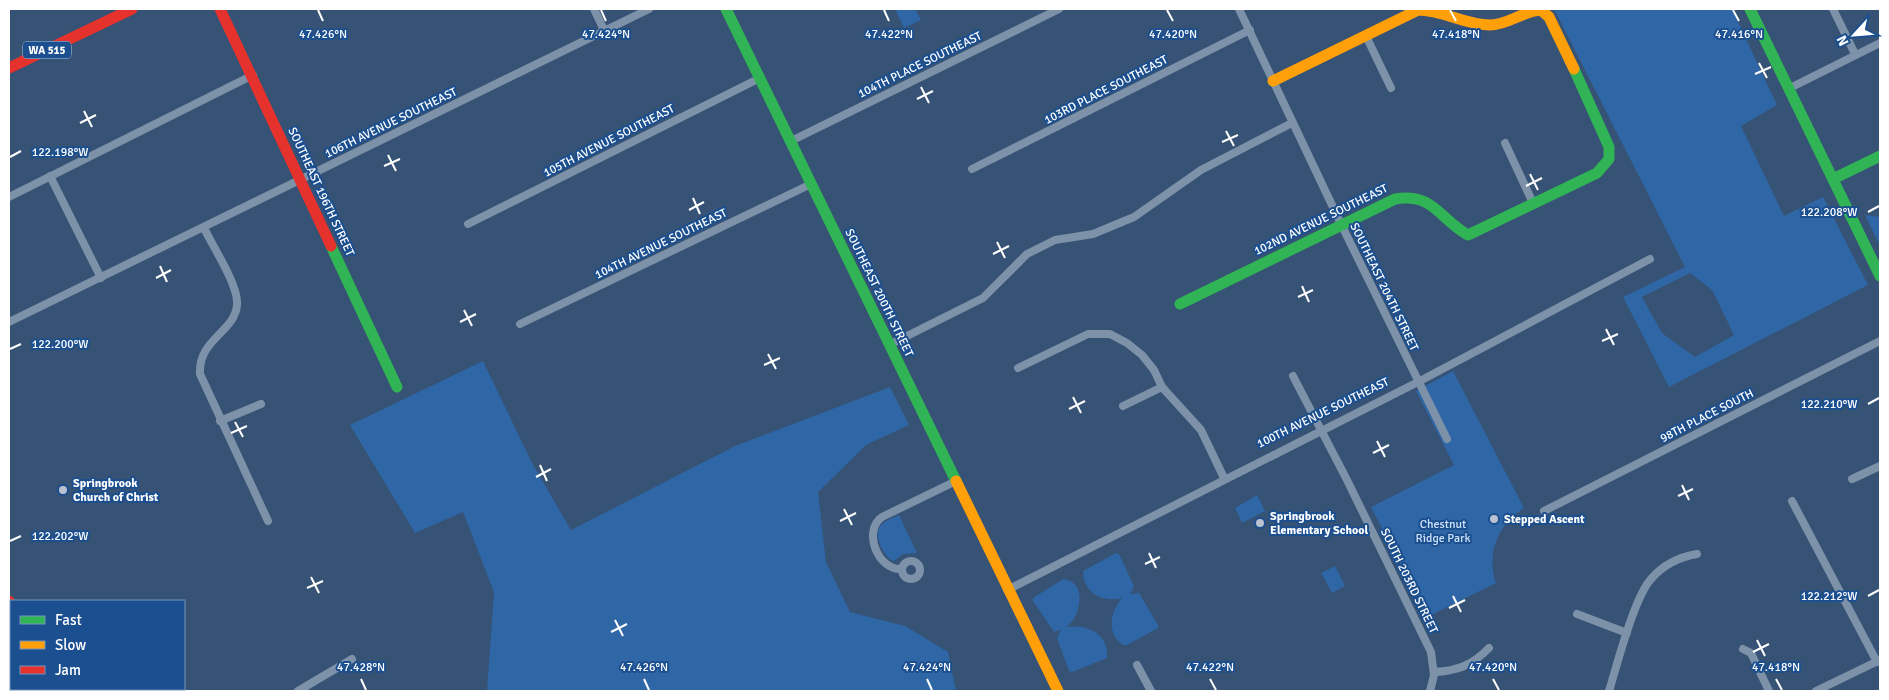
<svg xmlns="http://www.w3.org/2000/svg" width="1889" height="700" viewBox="0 0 1889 700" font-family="Signika,sans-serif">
<rect width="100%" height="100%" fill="#365274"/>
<g fill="#2f66a5" fill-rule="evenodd">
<polygon points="895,9 915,9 921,20 904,28"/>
<path d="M 1554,9 L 1732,9 L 1777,105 L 1741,126 L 1784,216 L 1823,197 L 1868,285 L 1669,387 L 1623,297 L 1685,267 ZM 1690,273 L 1712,290 L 1734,335 L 1695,357 L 1662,333 L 1642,297 Z"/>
<polygon points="1865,215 1880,217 1880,246"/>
<polygon points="483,361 532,463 571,530 735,446 890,387 909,425 866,445 818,492 826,562 850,612 905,626 948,652 956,691 487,691 494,592 463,512 415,533 350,425"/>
<path d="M 1453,371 L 1524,508 C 1498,525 1486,553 1496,583 L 1427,617 L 1371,507 L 1454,465 L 1416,391 Z"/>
<polygon points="1257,495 1265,511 1242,523 1235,508"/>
<path d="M 899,515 L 917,553 L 903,554 L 894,561 C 885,559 874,537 879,528 C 883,521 892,518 899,515 Z"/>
<path d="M 1116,553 L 1119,554 L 1134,586 L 1130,594 L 1139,593 L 1158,625 L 1158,628 L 1127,645 L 1123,645 C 1106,633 1110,612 1122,598 C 1103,603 1083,593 1083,571 Z"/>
<polygon points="1335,566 1345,586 1332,593 1321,573"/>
<path d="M 1063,579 C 1087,581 1082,615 1067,627 C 1087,624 1109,633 1107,658 L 1072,672 L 1069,671 L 1057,638 L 1061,630 L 1054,632 L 1033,601 L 1033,598 Z"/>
</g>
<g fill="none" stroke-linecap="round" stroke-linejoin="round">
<g stroke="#7d92a8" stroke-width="8">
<polyline points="594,9 604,30"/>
<polyline points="1239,9 1341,224 1447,439"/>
<polyline points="1833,9 1855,54"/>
<polyline points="1366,36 1391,88"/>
<polyline points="1788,89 1880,43"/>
<polyline points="791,141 1059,9"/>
<polyline points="1505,143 1533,203"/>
<polyline points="972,169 1250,30"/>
<polyline points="50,176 101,278"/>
<polyline points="9,197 253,75"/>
<polyline points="468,224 760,78"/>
<path d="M 204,228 C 213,247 239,286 237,305 C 235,332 198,339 200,374 L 268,521"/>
<polyline points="9,322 649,9"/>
<polyline points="520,324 811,184"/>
<polyline points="889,345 983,298 1027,254 1055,240 1093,234 1134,217 1201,170 1292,123"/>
<polyline points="1018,368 1088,334 1110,334 1127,343 1142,355 1154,370 1162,387 1201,430 1224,478"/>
<polyline points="1293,376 1347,480 1431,652 1434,675 1430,691"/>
<polyline points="1123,406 1162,387"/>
<polyline points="220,421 261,404"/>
<polyline points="1852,479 1880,466"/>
<polyline points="1792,501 1877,662"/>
<polyline points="1544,511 1880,341"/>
<circle cx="911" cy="570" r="9"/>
<path d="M 902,569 C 878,571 862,531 882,517 L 954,482"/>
<polyline points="1007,590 1418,382 1650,259"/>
<polyline points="1577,614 1627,633"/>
<polyline points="1743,649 1751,653 1769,691"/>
<polyline points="1137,665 1151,691"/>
<path d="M 1434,672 C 1458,671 1472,665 1489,648"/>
<polyline points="298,691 352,659"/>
<path d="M 1609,691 C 1617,665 1634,598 1651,579 C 1663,565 1679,557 1697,554"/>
<polyline points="1816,691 1880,660"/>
</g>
<g stroke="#30b455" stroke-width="11">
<polyline points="726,9 956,481"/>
<polyline points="1750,9 1880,276"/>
<polyline points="1833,179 1880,156"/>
<polyline points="331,246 397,387"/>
<path d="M 1180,304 L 1395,199 C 1434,193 1438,218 1468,235 L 1597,173 L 1609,159 L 1609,147 L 1574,69"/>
</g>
<g stroke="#ff9f0a" stroke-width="11">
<path d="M 1273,81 L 1418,10 C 1443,10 1465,25 1490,25 C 1508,25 1523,11 1541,10 L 1549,17 L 1574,69"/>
<polyline points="956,481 1058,691"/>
<polyline points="49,689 51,691"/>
</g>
<g stroke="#e5322d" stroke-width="11">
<polyline points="220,9 331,246"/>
<polyline points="9,68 132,9"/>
<polyline points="9,601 11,606"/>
</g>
</g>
<path fill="none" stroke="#fff" stroke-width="2" d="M 318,10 L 323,21M 601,10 L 606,21M 884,10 L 889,21M 1167,10 L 1173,21M 1450,10 L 1456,21M 1733,10 L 1739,21M 1759,63 L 1767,78M 1755,74 L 1771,67M 921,87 L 929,103M 917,99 L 933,91M 84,111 L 92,127M 80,123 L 96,115M 1226,131 L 1234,146M 1222,142 L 1238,135M 388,155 L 396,171M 10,157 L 21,151M 384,166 L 400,159M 1530,174 L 1538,190M 1526,186 L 1542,178M 693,198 L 700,214M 689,210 L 704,202M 1868,212 L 1879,206M 997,242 L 1005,258M 993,254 L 1009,246M 160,266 L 167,282M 156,278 L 171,270M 1302,286 L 1309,302M 1298,297 L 1313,290M 464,310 L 472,326M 460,322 L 476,314M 1606,329 L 1614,345M 1602,341 L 1618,334M 10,349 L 21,344M 768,354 L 776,369M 764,365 L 780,358M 1073,397 L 1081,413M 1868,404 L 1879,398M 1069,409 L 1085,401M 235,422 L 243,437M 231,433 L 247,426M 1377,441 L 1385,457M 1373,453 L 1389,445M 540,465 L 547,481M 536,477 L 551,469M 1682,485 L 1689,500M 1678,496 L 1693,489M 844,509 L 852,525M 840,521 L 856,513M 10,541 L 21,536M 1149,553 L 1156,568M 1145,564 L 1160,557M 311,577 L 319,593M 307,588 L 323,581M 1453,596 L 1461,612M 1868,596 L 1879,590M 1449,608 L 1465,600M 615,620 L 623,636M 611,632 L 627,624M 1757,640 L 1765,656M 1753,652 L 1769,644M 361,679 L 366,690M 644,679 L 649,690M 927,679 L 932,690M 1210,679 L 1216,690M 1493,679 L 1499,690M 1776,679 L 1782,690"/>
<g fill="#b9c2ce" stroke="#1b4f8f" stroke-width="2">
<circle cx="63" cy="490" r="5"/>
<circle cx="1494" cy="519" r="5"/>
<circle cx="1260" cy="523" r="5"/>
</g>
<g text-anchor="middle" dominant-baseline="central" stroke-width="4" stroke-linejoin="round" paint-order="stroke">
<rect fill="#1b4f8f" stroke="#bbcadd" stroke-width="1" x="23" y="41.5" width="48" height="17" rx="4"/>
<g font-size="11" font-weight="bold" fill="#fff">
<text x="47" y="50">WA 515</text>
</g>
<g font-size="12" fill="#fff" stroke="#1b4f8f">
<text transform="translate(920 65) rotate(-26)">104TH PLACE SOUTHEAST</text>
<text transform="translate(1106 90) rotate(-27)">103RD PLACE SOUTHEAST</text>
<text transform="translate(391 123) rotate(-26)">106TH AVENUE SOUTHEAST</text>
<text transform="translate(609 141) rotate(-27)">105TH AVENUE SOUTHEAST</text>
<text transform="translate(321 192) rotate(65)">SOUTHEAST 196TH STREET</text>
<text transform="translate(1321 220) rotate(-26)">102ND AVENUE SOUTHEAST</text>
<text transform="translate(661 244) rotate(-26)">104TH AVENUE SOUTHEAST</text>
<text transform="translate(1384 287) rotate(64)">SOUTHEAST 204TH STREET</text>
<text transform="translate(879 293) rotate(64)">SOUTHEAST 200TH STREET</text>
<text transform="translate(1323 413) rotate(-26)">100TH AVENUE SOUTHEAST</text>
<text transform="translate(1707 416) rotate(-27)">98TH PLACE SOUTH</text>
<text transform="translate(1409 581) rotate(64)">SOUTH 203RD STREET</text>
</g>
<g font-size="12" font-weight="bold" fill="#fff" stroke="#1b4f8f" text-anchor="start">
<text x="73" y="483">Springbrook<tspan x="73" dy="14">Church of Christ</tspan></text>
<text x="1270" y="516">Springbrook<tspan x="1270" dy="14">Elementary School</tspan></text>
<text x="1504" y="519">Stepped Ascent</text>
</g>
<g font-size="12" fill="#cfe3fa" stroke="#1b4f8f">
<text x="1443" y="524">Chestnut<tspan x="1443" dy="14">Ridge Park</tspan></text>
</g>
</g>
<g font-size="12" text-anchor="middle" fill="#fff" stroke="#1b4f8f" stroke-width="4" stroke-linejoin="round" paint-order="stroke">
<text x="323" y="38">47.426°N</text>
<text x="606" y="38">47.424°N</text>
<text x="889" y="38">47.422°N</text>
<text x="1173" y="38">47.420°N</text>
<text x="1456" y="38">47.418°N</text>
<text x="1739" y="38">47.416°N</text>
<text x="60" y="156">122.198°W</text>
<text x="1829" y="216">122.208°W</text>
<text x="60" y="348">122.200°W</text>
<text x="1829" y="408">122.210°W</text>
<text x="60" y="540">122.202°W</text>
<text x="1829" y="600">122.212°W</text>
<text x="361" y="671">47.428°N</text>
<text x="644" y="671">47.426°N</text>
<text x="927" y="671">47.424°N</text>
<text x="1210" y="671">47.422°N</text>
<text x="1493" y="671">47.420°N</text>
<text x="1776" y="671">47.418°N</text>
</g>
<rect width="1889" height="700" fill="none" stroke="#ffffff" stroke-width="20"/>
<rect x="10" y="600" width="175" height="90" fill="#1b4f8f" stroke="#7695bc"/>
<rect x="20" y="616" width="25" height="8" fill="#30b455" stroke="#7695bc"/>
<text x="55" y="625" font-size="15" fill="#ffffff">Fast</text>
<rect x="20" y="641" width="25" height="8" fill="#ff9f0a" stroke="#7695bc"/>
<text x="55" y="650" font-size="15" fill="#ffffff">Slow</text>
<rect x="20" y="666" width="25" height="8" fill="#e5322d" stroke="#7695bc"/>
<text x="55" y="675" font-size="15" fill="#ffffff">Jam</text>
<g transform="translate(1854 35) rotate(244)" stroke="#1b4f8f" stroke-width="4" paint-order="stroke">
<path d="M0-4L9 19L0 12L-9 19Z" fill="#ffffff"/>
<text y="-8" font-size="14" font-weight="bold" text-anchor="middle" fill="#ffffff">N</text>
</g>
</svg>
